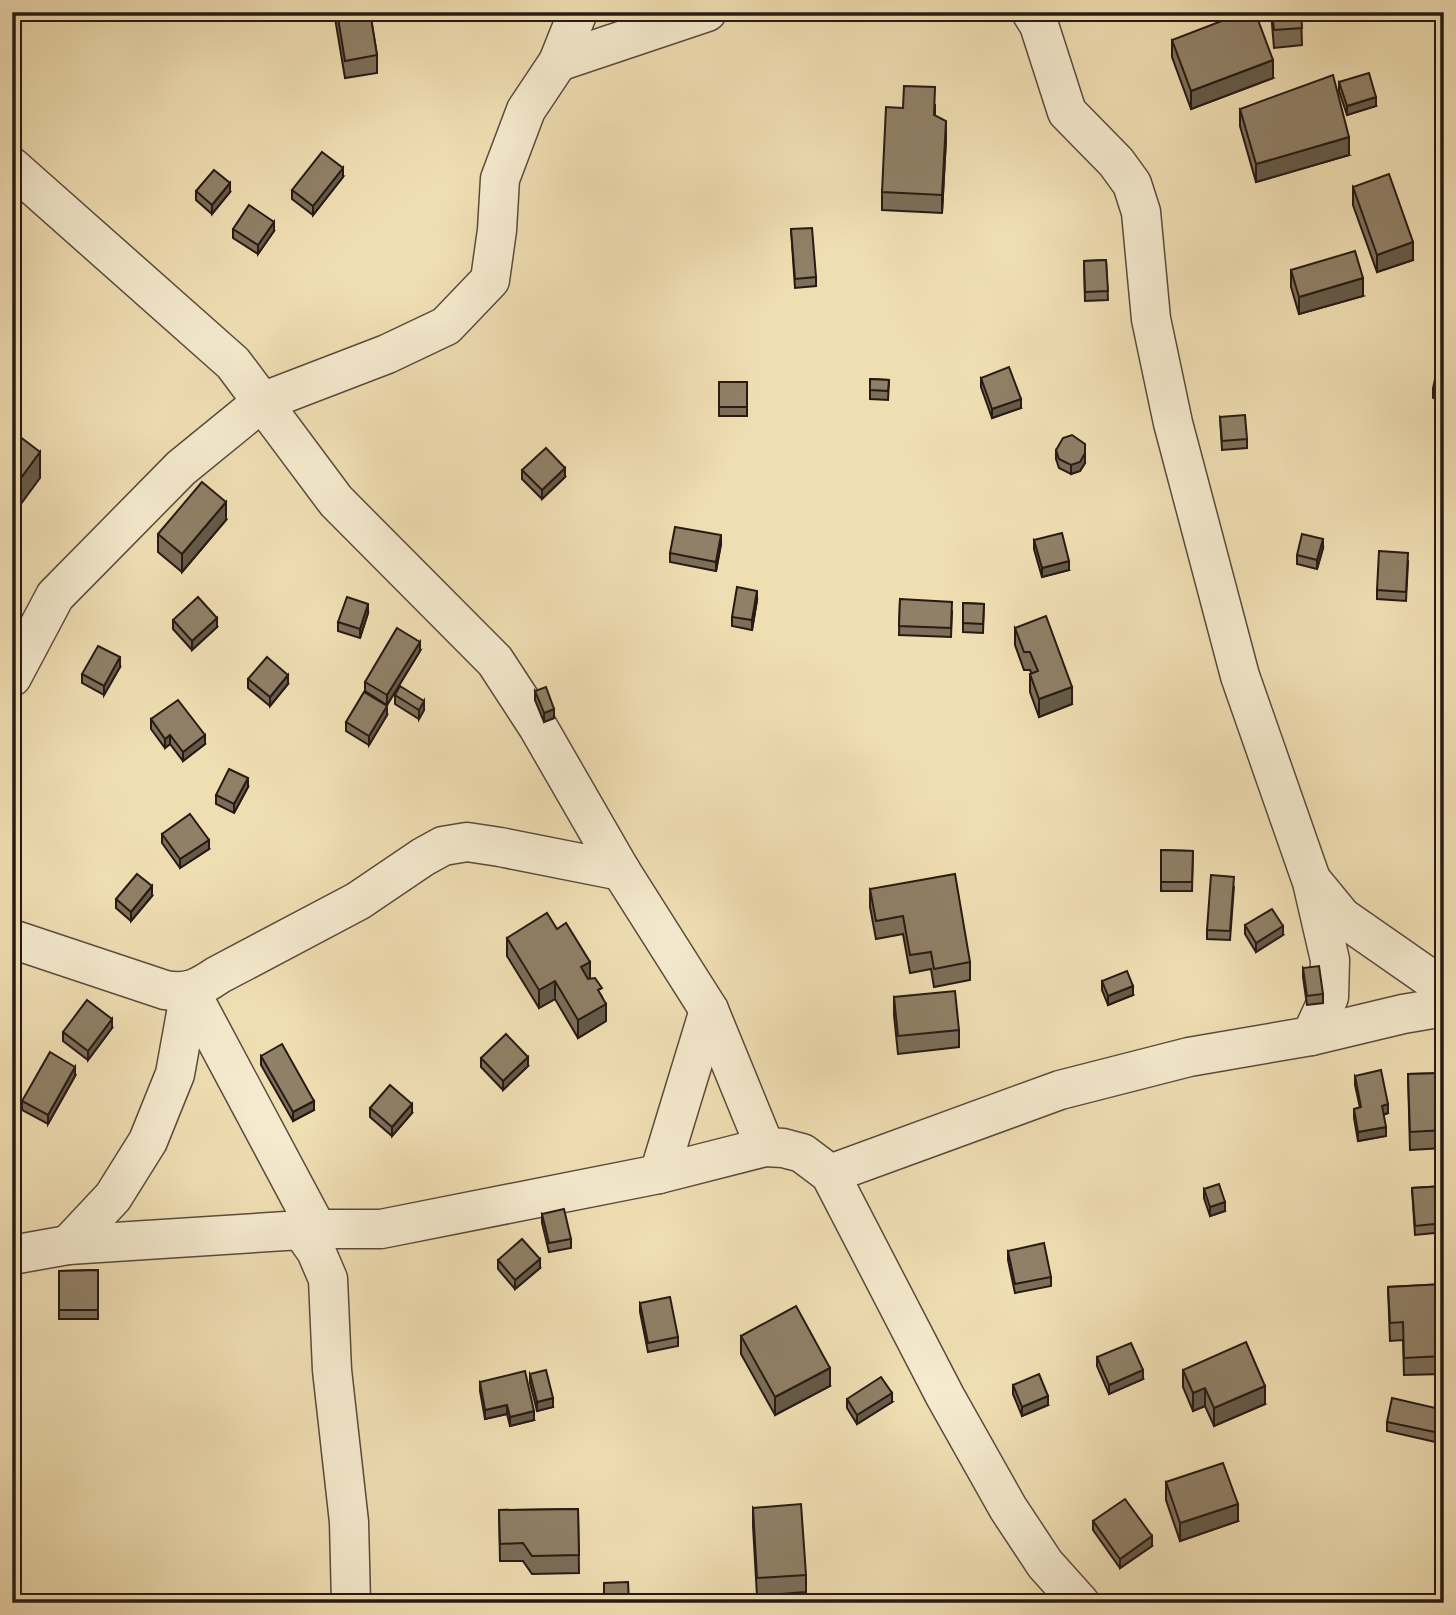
<svg xmlns="http://www.w3.org/2000/svg" width="1456" height="1615" viewBox="0 0 1456 1615" font-family="'IM FELL French Canon',serif">
<rect width="100%" height="100%" fill="#f0deb3"/>
<filter id="stains"><feTurbulence type="fractalNoise" baseFrequency=".00286" numOctaves="4"/><feColorMatrix values="0 0 0 0 .2 0 0 0 0 .09 0 0 0 0 .02 0 0 0 .5 -.17"/></filter>
<radialGradient id="worn" r=".72"><stop offset=".6" stop-color="#630" stop-opacity="0"/><stop offset="1" stop-color="#630" stop-opacity=".3"/></radialGradient>
<g fill="none" stroke-linecap="round" stroke-linejoin="round">
<g stroke="#594b3c" stroke-width="41">
<g id="street">
<polyline points="1031,12 1039,25 1067,112 1116,162 1132,184 1141,212 1151,319 1173,423 1240,676 1312,882 1330,960 1329,997 1311,1036"/>
<polyline points="558,62 707,12"/>
<polyline points="12,167 233,363 336,501 495,661 538,727 621,871 709,1010 765,1147"/>
<polyline points="12,677 55,596 181,468 262,402 387,354 446,326 490,280 497,230 500,179 526,110 558,62 578,12"/>
<polyline points="1314,883 1342,917 1444,988"/>
<path d="M 12,939 L 165,990 C 188,994 199,988 218,975 L 358,901 L 423,857 L 443,846 L 467,842 L 500,847 L 621,871"/>
<polyline points="190,991 317,1229"/>
<polyline points="659,1174 709,1010"/>
<polyline points="830,1174 1060,1090 1189,1057 1311,1036 1403,1014 1444,1007"/>
<polyline points="302,1231 316,1251 328,1279 332,1370 349,1522 351,1603"/>
<polyline points="68,1245 113,1197 148,1141 175,1074 190,991"/>
<polyline points="12,1255 68,1245 317,1229 381,1229 659,1174 765,1147 783,1148 802,1153 830,1174 945,1396 1008,1508 1045,1564 1080,1603"/>
</g>
</g>
<use href="#street" stroke="#f5eace" stroke-width="38"/>
</g>
<g fill="#7c6e59" stroke="#271a14" stroke-width="2">
<polygon points="334,12 370,12 377,55 377,73 345,78"/>
<polygon points="1271,12 1305,12 1305,15 1301,16 1302,45 1274,48"/>
<polygon points="1172,40 1273,78 1191,109 1172,57"/>
<polygon points="1339,82 1376,106 1347,115 1339,91"/>
<polygon points="935,105 935,115 946,139 942,213 882,210 882,192 903,108"/>
<polygon points="1240,109 1349,155 1256,182 1240,126"/>
<polygon points="343,177 313,215 292,199 292,190"/>
<polygon points="1353,187 1413,260 1377,272 1353,205"/>
<polygon points="196,191 230,192 212,214 196,200"/>
<polygon points="233,229 274,231 258,254 233,238"/>
<polygon points="791,229 816,277 816,286 795,288"/>
<polygon points="1106,260 1108,300 1085,301 1084,261"/>
<polygon points="1291,270 1363,296 1299,314 1291,287"/>
<polygon points="1444,360 1444,400 1433,398 1433,389"/>
<polygon points="981,378 1021,408 992,418 981,387"/>
<polygon points="870,379 889,380 888,400 870,399"/>
<rect x="719" y="382" width="28" height="34"/>
<polygon points="1220,417 1247,439 1247,448 1222,450"/>
<polygon points="1056,450 1085,463 1080,471 1071,474 1059,468 1056,459"/>
<polygon points="522,470 565,477 542,499 522,479"/>
<polygon points="226,520 182,572 158,552 158,534"/>
<polygon points="1034,540 1069,570 1042,577 1034,549"/>
<polygon points="721,544 716,571 670,562 670,553"/>
<polygon points="1323,548 1317,569 1297,564 1297,555"/>
<polygon points="1408,562 1406,601 1377,599 1377,590"/>
<polygon points="900,599 952,611 951,637 899,635"/>
<polygon points="757,600 752,630 732,626 732,617"/>
<polygon points="963,603 984,604 983,633 963,632"/>
<polygon points="368,613 360,638 338,631 338,622"/>
<polygon points="173,620 217,627 192,650 173,629"/>
<polygon points="1015,628 1072,704 1039,717 1030,692 1030,674 1032,674 1030,670 1024,670 1015,645"/>
<polygon points="420,651 387,705 365,691 365,682"/>
<polygon points="120,667 104,695 82,683 82,674"/>
<polygon points="248,679 288,684 270,706 248,688"/>
<polygon points="535,691 554,718 544,722 535,700"/>
<polygon points="395,695 424,710 419,719 395,704"/>
<polygon points="387,715 369,745 346,731 346,722"/>
<polygon points="151,719 205,744 183,761 170,744 165,748 151,729"/>
<polygon points="1444,759 1444,778 1439,771 1439,762"/>
<polygon points="248,787 234,813 216,804 216,795"/>
<polygon points="162,834 209,849 180,868 162,843"/>
<polygon points="1161,850 1193,851 1192,891 1161,891"/>
<polygon points="1234,886 1230,940 1207,939 1207,930"/>
<polygon points="870,889 970,962 970,980 934,987 931,969 910,973 903,934 876,939 870,907"/>
<polygon points="152,896 131,921 116,908 116,899"/>
<polygon points="1245,925 1283,935 1256,952 1245,934"/>
<polygon points="507,938 590,979 602,997 606,1021 578,1038 555,999 539,1008 507,956"/>
<polygon points="1303,968 1323,994 1323,1003 1307,1005 1303,977"/>
<polygon points="1102,981 1133,995 1108,1005 1102,990"/>
<polygon points="894,997 959,1030 959,1047 898,1054 894,1015"/>
<polygon points="112,1028 88,1060 63,1041 63,1032"/>
<polygon points="261,1056 314,1110 293,1121 261,1065"/>
<polygon points="481,1058 528,1066 503,1090 481,1067"/>
<polygon points="1444,1073 1444,1148 1410,1150 1408,1074"/>
<polygon points="75,1076 48,1124 22,1110 22,1101"/>
<polygon points="1355,1076 1388,1113 1383,1115 1386,1136 1358,1141 1354,1118 1354,1109 1360,1108 1355,1085"/>
<polygon points="370,1108 412,1113 392,1136 370,1117"/>
<polygon points="1444,1186 1444,1232 1415,1235 1412,1188"/>
<polygon points="1204,1189 1225,1211 1210,1216 1204,1198"/>
<polygon points="542,1214 571,1239 571,1248 549,1252 542,1223"/>
<polygon points="1008,1251 1051,1277 1051,1286 1015,1293 1008,1260"/>
<polygon points="498,1260 540,1268 515,1289 498,1269"/>
<polygon points="98,1270 98,1319 59,1319 59,1271"/>
<polygon points="1444,1284 1444,1374 1404,1375 1403,1340 1390,1341 1388,1287"/>
<polygon points="640,1303 678,1337 678,1346 648,1352 640,1312"/>
<polygon points="741,1336 830,1386 775,1415 741,1354"/>
<polygon points="1097,1357 1143,1379 1109,1394 1097,1366"/>
<polygon points="1183,1370 1265,1404 1214,1426 1205,1406 1193,1411 1183,1387"/>
<polygon points="530,1374 553,1407 537,1411 530,1383"/>
<polygon points="480,1382 534,1420 510,1426 507,1414 485,1419 480,1391"/>
<polygon points="1013,1385 1048,1405 1022,1416 1013,1394"/>
<polygon points="847,1399 892,1402 857,1424 847,1408"/>
<polygon points="1444,1410 1444,1444 1387,1431 1387,1422"/>
<polygon points="1166,1482 1238,1521 1180,1541 1166,1500"/>
<polygon points="753,1508 806,1575 806,1592 757,1596 753,1526"/>
<polygon points="578,1509 579,1573 532,1574 523,1561 500,1561 499,1510"/>
<polygon points="1093,1521 1152,1546 1120,1568 1093,1530"/>
</g>
<g fill="#655a48" stroke="#271a14" stroke-width="2">
<polygon points="1273,60 1273,78 1191,109 1191,91"/>
<polygon points="1376,97 1376,106 1347,115 1347,106"/>
<polygon points="946,121 946,139 942,213 942,195"/>
<polygon points="1349,137 1349,155 1256,182 1256,164"/>
<polygon points="343,168 343,177 313,215 313,206"/>
<polygon points="230,183 230,192 212,214 212,205"/>
<polygon points="274,222 274,231 258,254 258,245"/>
<polygon points="1413,242 1413,260 1377,272 1377,255"/>
<polygon points="1363,278 1363,296 1299,314 1299,297"/>
<polygon points="1021,399 1021,408 992,418 992,409"/>
<polygon points="40,452 40,478 12,516 12,490"/>
<polygon points="1085,453 1085,463 1080,471 1071,474 1071,465"/>
<polygon points="565,468 565,477 542,499 542,490"/>
<polygon points="226,502 226,520 182,572 182,554"/>
<polygon points="721,535 721,544 716,571 716,562"/>
<polygon points="1323,539 1323,548 1317,569 1317,560"/>
<polygon points="1069,561 1069,570 1042,577 1042,568"/>
<polygon points="757,591 757,600 752,630 752,620"/>
<polygon points="368,604 368,613 360,638 360,629"/>
<polygon points="217,618 217,627 192,650 192,641"/>
<polygon points="420,642 420,651 387,705 387,695"/>
<polygon points="120,657 120,667 104,695 104,686"/>
<polygon points="288,675 288,684 270,706 270,697"/>
<polygon points="1072,687 1072,704 1039,717 1039,699"/>
<polygon points="424,701 424,710 419,719 419,710"/>
<polygon points="387,706 387,715 369,745 369,736"/>
<polygon points="554,709 554,718 544,722 544,713"/>
<polygon points="170,735 170,744 165,748 165,739"/>
<polygon points="205,735 205,744 183,761 183,752"/>
<polygon points="248,778 248,787 234,813 234,804"/>
<polygon points="209,840 209,849 180,868 180,859"/>
<polygon points="152,886 152,896 131,921 131,912"/>
<polygon points="1283,926 1283,935 1256,952 1256,943"/>
<polygon points="590,962 590,980 581,984 581,967"/>
<polygon points="555,981 555,999 539,1008 539,990"/>
<polygon points="1133,986 1133,995 1108,1005 1108,996"/>
<polygon points="606,1004 606,1021 578,1038 578,1020"/>
<polygon points="112,1019 112,1028 88,1060 88,1051"/>
<polygon points="528,1057 528,1066 503,1090 503,1081"/>
<polygon points="75,1067 75,1076 48,1124 48,1115"/>
<polygon points="314,1101 314,1110 293,1121 293,1112"/>
<polygon points="412,1104 412,1113 392,1136 392,1127"/>
<polygon points="1388,1104 1388,1113 1382,1115 1382,1106"/>
<polygon points="1386,1127 1386,1136 1358,1141 1358,1132"/>
<polygon points="1225,1202 1225,1211 1210,1216 1210,1207"/>
<polygon points="540,1259 540,1268 515,1289 515,1280"/>
<polygon points="830,1368 830,1386 775,1415 775,1397"/>
<polygon points="1143,1370 1143,1379 1109,1394 1109,1385"/>
<polygon points="1265,1386 1265,1404 1214,1426 1214,1408"/>
<polygon points="1205,1388 1205,1406 1193,1411 1193,1393"/>
<polygon points="892,1393 892,1402 857,1424 857,1415"/>
<polygon points="1048,1396 1048,1405 1022,1416 1022,1407"/>
<polygon points="553,1398 553,1407 537,1411 537,1402"/>
<polygon points="507,1405 507,1414 485,1419 485,1410"/>
<polygon points="534,1411 534,1420 510,1426 510,1417"/>
<polygon points="1238,1504 1238,1521 1180,1541 1180,1523"/>
<polygon points="1152,1536 1152,1546 1120,1568 1120,1559"/>
</g>
<g fill="#908067" stroke="#271a14" stroke-width="2">
<polygon points="337,12 370,12 377,55 345,61"/>
<polygon points="1245,12 1255,12 1273,60 1191,91 1172,40"/>
<polygon points="1272,12 1301,12 1302,28 1274,30"/>
<polygon points="1369,73 1376,97 1347,106 1339,82"/>
<polygon points="1333,75 1349,137 1256,164 1240,109"/>
<polygon points="904,86 935,87 934,115 946,121 942,195 882,192 886,107 903,108"/>
<polygon points="322,152 343,168 313,206 292,190"/>
<polygon points="214,170 230,183 212,205 196,191"/>
<polygon points="1389,174 1413,242 1377,255 1353,187"/>
<polygon points="249,205 274,222 258,245 233,229"/>
<polygon points="812,228 816,277 795,279 791,229"/>
<polygon points="1355,251 1363,278 1299,297 1291,270"/>
<polygon points="1106,260 1108,291 1085,292 1084,261"/>
<polygon points="1439,359 1444,360 1444,391 1433,389"/>
<polygon points="1009,367 1021,399 992,409 981,378"/>
<polygon points="870,379 889,380 888,391 870,390"/>
<rect x="719" y="382" width="28" height="25"/>
<polygon points="1245,415 1247,439 1222,441 1220,417"/>
<polygon points="15,433 40,452 12,490 12,437"/>
<polygon points="1072,435 1085,444 1085,453 1080,462 1071,465 1059,459 1056,450 1063,438"/>
<polygon points="546,448 565,468 542,490 522,470"/>
<polygon points="202,482 226,502 182,554 158,534"/>
<polygon points="675,527 721,535 716,562 670,553"/>
<polygon points="1062,533 1069,561 1042,568 1034,540"/>
<polygon points="1302,534 1323,539 1317,560 1297,555"/>
<polygon points="1379,551 1408,553 1406,592 1377,590"/>
<polygon points="737,587 757,591 752,620 732,617"/>
<polygon points="198,597 217,618 192,641 173,620"/>
<polygon points="347,597 368,604 360,629 338,622"/>
<polygon points="900,599 952,602 951,628 899,626"/>
<polygon points="963,603 984,604 983,624 963,623"/>
<polygon points="1046,616 1072,687 1039,699 1030,674 1038,671 1030,652 1024,652 1015,628"/>
<polygon points="397,628 420,642 387,695 365,682"/>
<polygon points="98,646 120,657 104,686 82,674"/>
<polygon points="267,657 288,675 270,697 248,679"/>
<polygon points="400,686 424,701 419,710 395,695"/>
<polygon points="546,687 554,709 544,713 535,691"/>
<polygon points="364,692 387,706 369,736 346,722"/>
<polygon points="178,700 205,735 183,752 170,735 165,739 151,719"/>
<polygon points="1444,759 1444,769 1439,762"/>
<polygon points="229,769 248,778 234,804 216,795"/>
<polygon points="190,814 209,840 180,859 162,834"/>
<polygon points="1161,850 1193,851 1192,882 1161,882"/>
<polygon points="137,874 152,886 131,912 116,899"/>
<polygon points="955,874 970,962 934,969 931,952 910,955 903,916 876,921 870,889"/>
<polygon points="1211,875 1234,877 1230,931 1207,930"/>
<polygon points="1272,909 1283,926 1256,943 1245,925"/>
<polygon points="547,913 557,929 566,923 590,962 581,967 588,979 595,978 602,988 598,990 606,1004 578,1020 555,981 539,990 507,938"/>
<polygon points="1319,966 1323,994 1307,996 1303,968"/>
<polygon points="1127,971 1133,986 1108,996 1102,981"/>
<polygon points="955,991 959,1030 898,1036 894,997"/>
<polygon points="87,1000 112,1019 88,1051 63,1032"/>
<polygon points="506,1034 528,1057 503,1081 481,1058"/>
<polygon points="282,1044 314,1101 293,1112 261,1056"/>
<polygon points="50,1052 75,1067 48,1115 22,1101"/>
<polygon points="1381,1070 1388,1104 1382,1106 1386,1127 1358,1132 1354,1109 1361,1107 1355,1076"/>
<polygon points="1444,1073 1444,1130 1410,1132 1408,1074"/>
<polygon points="390,1085 412,1104 392,1127 370,1108"/>
<polygon points="1219,1184 1225,1202 1210,1207 1204,1189"/>
<polygon points="1444,1186 1444,1223 1415,1226 1412,1188"/>
<polygon points="564,1209 571,1239 549,1243 542,1214"/>
<polygon points="522,1239 540,1259 515,1280 498,1260"/>
<polygon points="1044,1243 1051,1277 1015,1284 1008,1251"/>
<polygon points="98,1270 98,1310 59,1310 59,1271"/>
<polygon points="1444,1284 1444,1356 1404,1358 1403,1322 1390,1323 1388,1287"/>
<polygon points="670,1297 678,1337 648,1343 640,1303"/>
<polygon points="796,1306 830,1368 775,1397 741,1336"/>
<polygon points="1246,1342 1265,1386 1214,1408 1205,1388 1193,1393 1183,1370"/>
<polygon points="1131,1343 1143,1370 1109,1385 1097,1357"/>
<polygon points="546,1370 553,1398 537,1402 530,1374"/>
<polygon points="525,1371 534,1411 510,1417 507,1405 485,1410 480,1382"/>
<polygon points="1039,1374 1048,1396 1022,1407 1013,1385"/>
<polygon points="881,1377 892,1393 857,1415 847,1399"/>
<polygon points="1392,1398 1444,1410 1444,1434 1387,1422"/>
<polygon points="1223,1463 1238,1504 1180,1523 1166,1482"/>
<polygon points="1125,1499 1152,1536 1120,1559 1093,1521"/>
<polygon points="801,1504 806,1575 757,1578 753,1508"/>
<polygon points="578,1509 579,1555 532,1556 523,1543 500,1544 499,1510"/>
<polygon points="628,1582 629,1603 604,1603 604,1583"/>
</g>
<rect width="1456" height="1615" fill="none" stroke="#f0deb3" stroke-width="42"/>
<rect x="14" y="14" width="1428" height="1587" fill="none" stroke="#271a14" stroke-width="3.5"/>
<rect x="21" y="21" width="1414" height="1573" fill="none" stroke="#271a14" stroke-width="2"/>
<rect width="100%" height="100%" filter="url(#stains)"/>
<rect width="100%" height="100%" fill="url(#worn)"/>
</svg>
